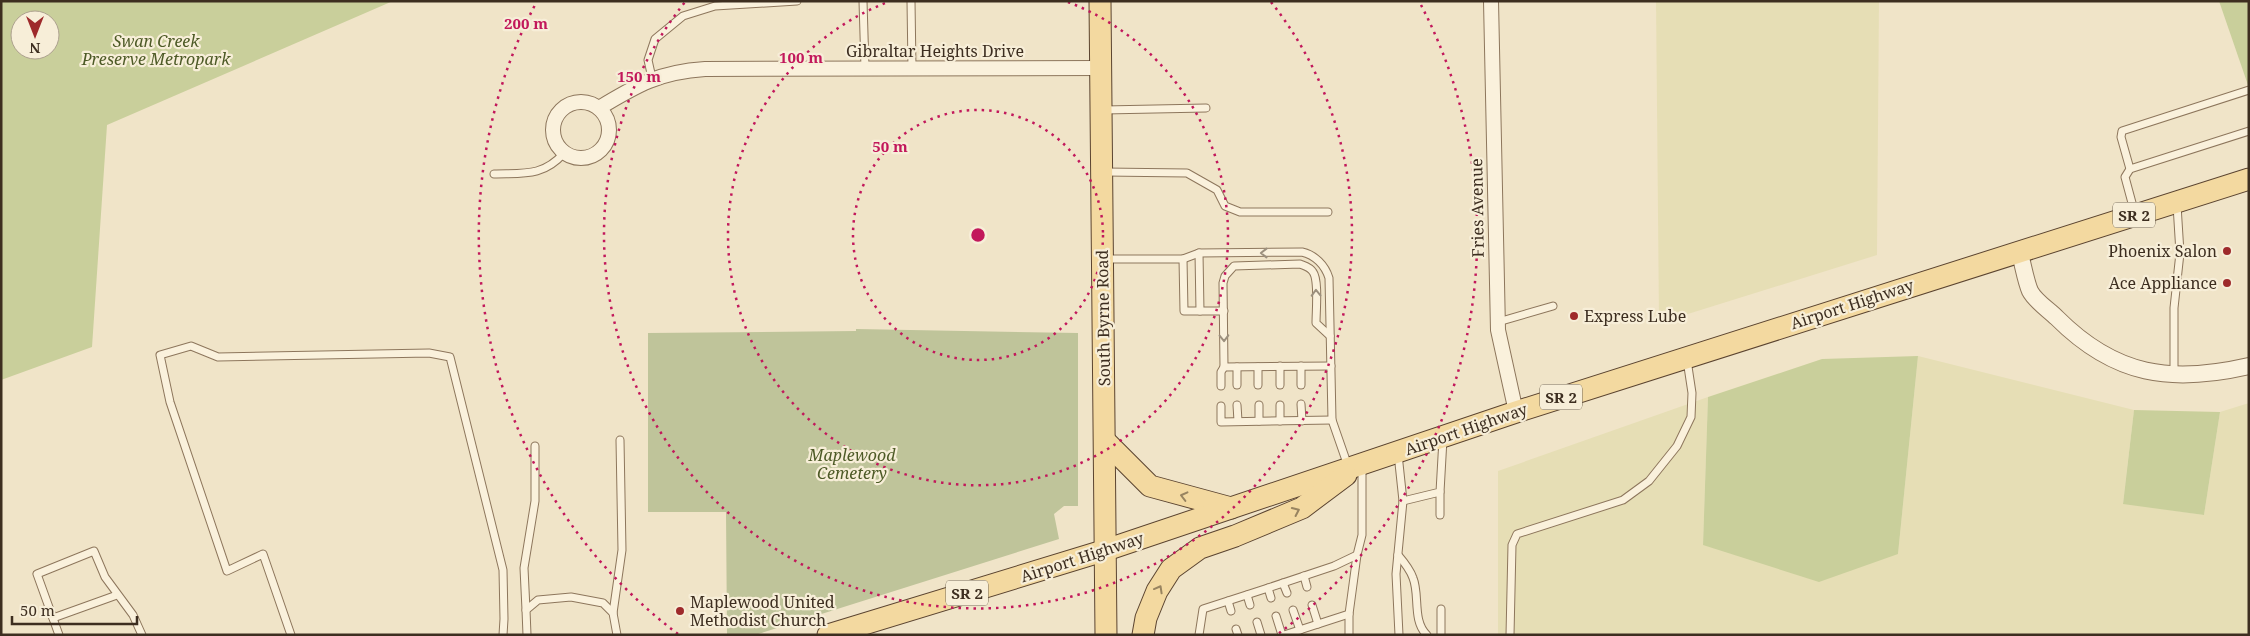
<svg xmlns="http://www.w3.org/2000/svg" width="2250" height="636" viewBox="0 0 2250 636" font-family="'Noto Serif',serif">
<rect width="100%" height="100%" fill="#f0e4c8"/>
<g fill="#e6deb5">
<polygon points="1656,1 1879,1 1877,255 1659,323"/>
<polygon points="1918,356 2134,410 2123,503 2204,515 2220,412 2249,403 2249,635 1498,635 1498,471 1708,397 1703,545 1898,554"/>
</g>
<g fill="#c9cf9b" fill-rule="evenodd">
<path d="M 1,1 L 393,1 L 107,125 L 92,347 L 1,380 ZM 20,20 L 50,20 L 50,50 L 20,50 Z"/>
<polygon points="2219,1 2249,1 2249,88"/>
<polygon points="1918,356 1898,554 1819,582 1703,545 1708,397 1822,359"/>
<polygon points="2134,410 2220,412 2204,515 2123,504"/>
</g>
<polygon fill="#bfc49a" points="856,329 1078,333 1078,506 1064,506 1054,514 1059,539 755,635 727,635 726,512 648,512 648,333 856,331"/>
<g fill="none" stroke-linecap="round" stroke-linejoin="round">
<g stroke="#8d765c" stroke-width="9">
<g id="service">
<polyline points="863,1 865,68"/>
<polyline points="911,1 912,68"/>
<polyline points="652,78 648,60 655,39 683,16 715,6 797,1"/>
<polyline points="1104,110 1206,108"/>
<polyline points="2130,169 2121,137 2122,131 2249,90"/>
<polyline points="1105,172 1187,173 1217,190 1225,206 1240,212 1328,212"/>
<path d="M 494,174 C 523,173 543,177 564,153"/>
<polyline points="2135,214 2125,177 2130,169 2249,131"/>
<polyline points="1105,259 1183,259 1184,311 1200,311 1199,253"/>
<path d="M 1183,259 L 1199,253 L 1302,252 C 1315,255 1325,265 1329,278 L 1332,420 L 1348,466"/>
<polyline points="1200,311 1224,311"/>
<polyline points="1498,322 1553,306"/>
<polyline points="1280,366 1280,385"/>
<polyline points="1301,366 1301,385"/>
<polyline points="1224,367 1331,366"/>
<polyline points="1237,367 1237,385"/>
<polyline points="1258,367 1258,385"/>
<polyline points="2174,373 2174,308 2180,253 2177,205"/>
<path d="M 1221,386 L 1221,372 L 1224,367 L 1223,283 L 1225,276 L 1234,266 L 1300,264 C 1305,266 1310,267 1313,272 C 1319,280 1316,311 1316,323 L 1330,336"/>
<polyline points="1301,404 1302,421"/>
<polyline points="1237,405 1238,421"/>
<polyline points="1259,405 1259,421"/>
<polyline points="1280,405 1280,421"/>
<polyline points="1221,406 1221,422 1332,420"/>
<polyline points="1398,454 1403,501 1440,492 1443,439"/>
<polyline points="1440,492 1440,515"/>
<path d="M 1398,555 C 1404,562 1410,569 1413,578 C 1420,595 1412,621 1427,635"/>
<polyline points="1304,576 1307,587"/>
<polyline points="1283,583 1287,593"/>
<polyline points="1247,595 1250,605"/>
<polyline points="1271,598 1268,588 1334,566 1357,555 1362,535 1362,467"/>
<polyline points="1228,601 1231,611"/>
<polyline points="1312,605 1318,624"/>
<polyline points="1441,609 1441,635"/>
<polyline points="526,610 524,568 535,501 535,446"/>
<polyline points="1293,610 1300,630"/>
<polyline points="613,613 622,550 620,440"/>
<polyline points="1276,616 1282,635"/>
<polyline points="53,618 117,595"/>
<polyline points="1257,622 1261,635"/>
<polyline points="1236,629 1238,635"/>
<polyline points="59,635 37,574 94,551 105,577 133,615 142,635"/>
<polyline points="291,635 263,554 227,571 170,402 160,355 191,346 218,357 429,353 450,357 503,570 504,619 503,635"/>
<polyline points="527,635 526,610 538,600 571,597 603,603 613,613 617,635"/>
<polyline points="1199,635 1203,609 1268,588"/>
<polyline points="1284,635 1349,614"/>
<polyline points="1349,635 1349,614 1357,555"/>
<polyline points="1399,635 1396,574 1403,501"/>
<polyline points="1510,635 1512,545 1517,534 1623,500 1649,481 1677,446 1691,417 1692,393 1687,360"/>
</g>
</g>
<g stroke="#8d765c" stroke-width="16">
<g id="minor">
<polyline points="1491,1 1498,330 1516,412"/>
<circle cx="581" cy="130" r="28"/>
<path d="M 599,108 C 637,85 659,72 705,69 L 1101,68"/>
</g>
</g>
<g stroke="#8d765c" stroke-width="18">
<path id="tertiary" d="M 2019,251 C 2023,263 2025,279 2030,291 C 2035,301 2049,310 2057,318 C 2115,376 2171,384 2249,366"/>
</g>
<g stroke="#5b4430" stroke-width="23">
<g id="primary">
<polyline points="1100,1 1106,635"/>
<polyline points="1105,441 1150,486 1231,508"/>
<polyline points="828,635 1106,550 1516,412 2249,179"/>
<polyline points="1143,635 1146,618 1157,591 1171,569 1200,548 1235,536 1302,508 1346,475"/>
</g>
</g>
<use href="#service" stroke="#faf1dc" stroke-width="7"/>
<use href="#minor" stroke="#faf1dc" stroke-width="14"/>
<use href="#tertiary" stroke="#faf1dc" stroke-width="16"/>
<use href="#primary" stroke="#f3d9a0" stroke-width="21"/>
</g>
<defs><path id="oneway-chevron" d="M-2-3.5L2.5 0L-2 3.5" fill="none" stroke-width="1.6" stroke-linecap="round" stroke-linejoin="round" transform="scale(1.25)"/></defs>
<g stroke="#9c907e">
<use href="#oneway-chevron" transform="translate(1264 253) rotate(180)"/>
<use href="#oneway-chevron" transform="translate(1316 293) rotate(-91)"/>
<use href="#oneway-chevron" transform="translate(1224 338) rotate(89)"/>
</g>
<g stroke="#988460">
<use href="#oneway-chevron" transform="translate(1184 496) rotate(-166)"/>
<use href="#oneway-chevron" transform="translate(1296 511) rotate(-25)"/>
<use href="#oneway-chevron" transform="translate(1159 589) rotate(-61)"/>
</g>
<g fill="none" stroke="#c2185b" stroke-width="2.5" stroke-dasharray="2.5 5">
<circle cx="978" cy="235" r="125"/>
<path d="M1068 2A250 250 0 1 1 888 2"/>
<path d="M1271 2A374 374 0 1 1 685 2"/>
<path d="M678 634A499 499 0 0 1 535 5M1421 5A499 499 0 0 1 1278 634"/>
</g>
<g fill="#9e2a2b" stroke="#f7eed8" stroke-width="2">
<circle cx="2227" cy="251" r="5"/>
<circle cx="2227" cy="283" r="5"/>
<circle cx="1574" cy="316" r="5"/>
<circle cx="680" cy="611" r="5"/>
</g>
<g text-anchor="middle" dominant-baseline="central" stroke-width="4.5" stroke-linejoin="round" paint-order="stroke">
<g fill="#f7eed8" stroke="#756857" stroke-width="1">
<rect x="2113" y="202.5" width="42" height="25" rx="4"/>
<rect x="1540" y="384.5" width="42" height="25" rx="4"/>
<rect x="946" y="580.5" width="42" height="25" rx="4"/>
</g>
<g font-size="15" font-weight="bold" fill="#3d2e20">
<text x="2134" y="215">SR 2</text>
<text x="1561" y="397">SR 2</text>
<text x="967" y="593">SR 2</text>
</g>
<g font-size="16" font-style="italic" fill="#4d5a26" stroke="#f7eed8">
<text x="156" y="41">Swan Creek<tspan x="156" dy="18">Preserve Metropark</tspan></text>
<text x="852" y="455">Maplewood<tspan x="852" dy="18">Cemetery</tspan></text>
</g>
<g font-size="16" fill="#3d2e20" stroke="#f7eed8">
<text x="935" y="51">Gibraltar Heights Drive</text>
<text transform="translate(1477 208) rotate(-91)">Fries Avenue</text>
<text transform="translate(1852 304) rotate(-18)">Airport Highway</text>
<text transform="translate(1103 318) rotate(-91)">South Byrne Road</text>
<text transform="translate(1466 429) rotate(-19)">Airport Highway</text>
<text transform="translate(1082 557) rotate(-18)">Airport Highway</text>
</g>
<g font-size="16" fill="#3d2e20" stroke="#f7eed8" text-anchor="end">
<text x="2217" y="251">Phoenix Salon</text>
<text x="2217" y="283">Ace Appliance</text>
<text x="1584" y="316" text-anchor="start">Express Lube</text>
<text x="690" y="602" text-anchor="start">Maplewood United<tspan x="690" dy="18">Methodist Church</tspan></text>
</g>
</g>
<circle cx="978" cy="235" r="8" fill="#c2185b" stroke="#f7eed8" stroke-width="2.5"/>
<g font-size="15" text-anchor="middle" font-weight="bold" fill="#c2185b" stroke="#f7eed8" stroke-width="4.5" stroke-linejoin="round" paint-order="stroke">
<text x="526" y="29">200 m</text>
<text x="801" y="63">100 m</text>
<text x="639" y="82">150 m</text>
<text x="890" y="152">50 m</text>
</g>
<rect width="2250" height="636" fill="none" stroke="#3d2e20" stroke-width="5"/>
<g transform="translate(35 35) rotate(180)"><circle r="24" fill="#f7eed8" stroke="#ada18e"/>
<path d="M0-4L9 19L0 12L-9 19Z" fill="#9e2a2b"/>
<text y="-8" font-size="14" font-weight="bold" text-anchor="middle" fill="#3d2e20">N</text>
</g>
<path d="M12 616v8h125v-8" fill="none" stroke="#3d2e20" stroke-width="2.5"/>
<text x="20" y="616" font-size="15" fill="#3d2e20" stroke="#f7eed8" stroke-width="4" paint-order="stroke">50 m</text>
</svg>
